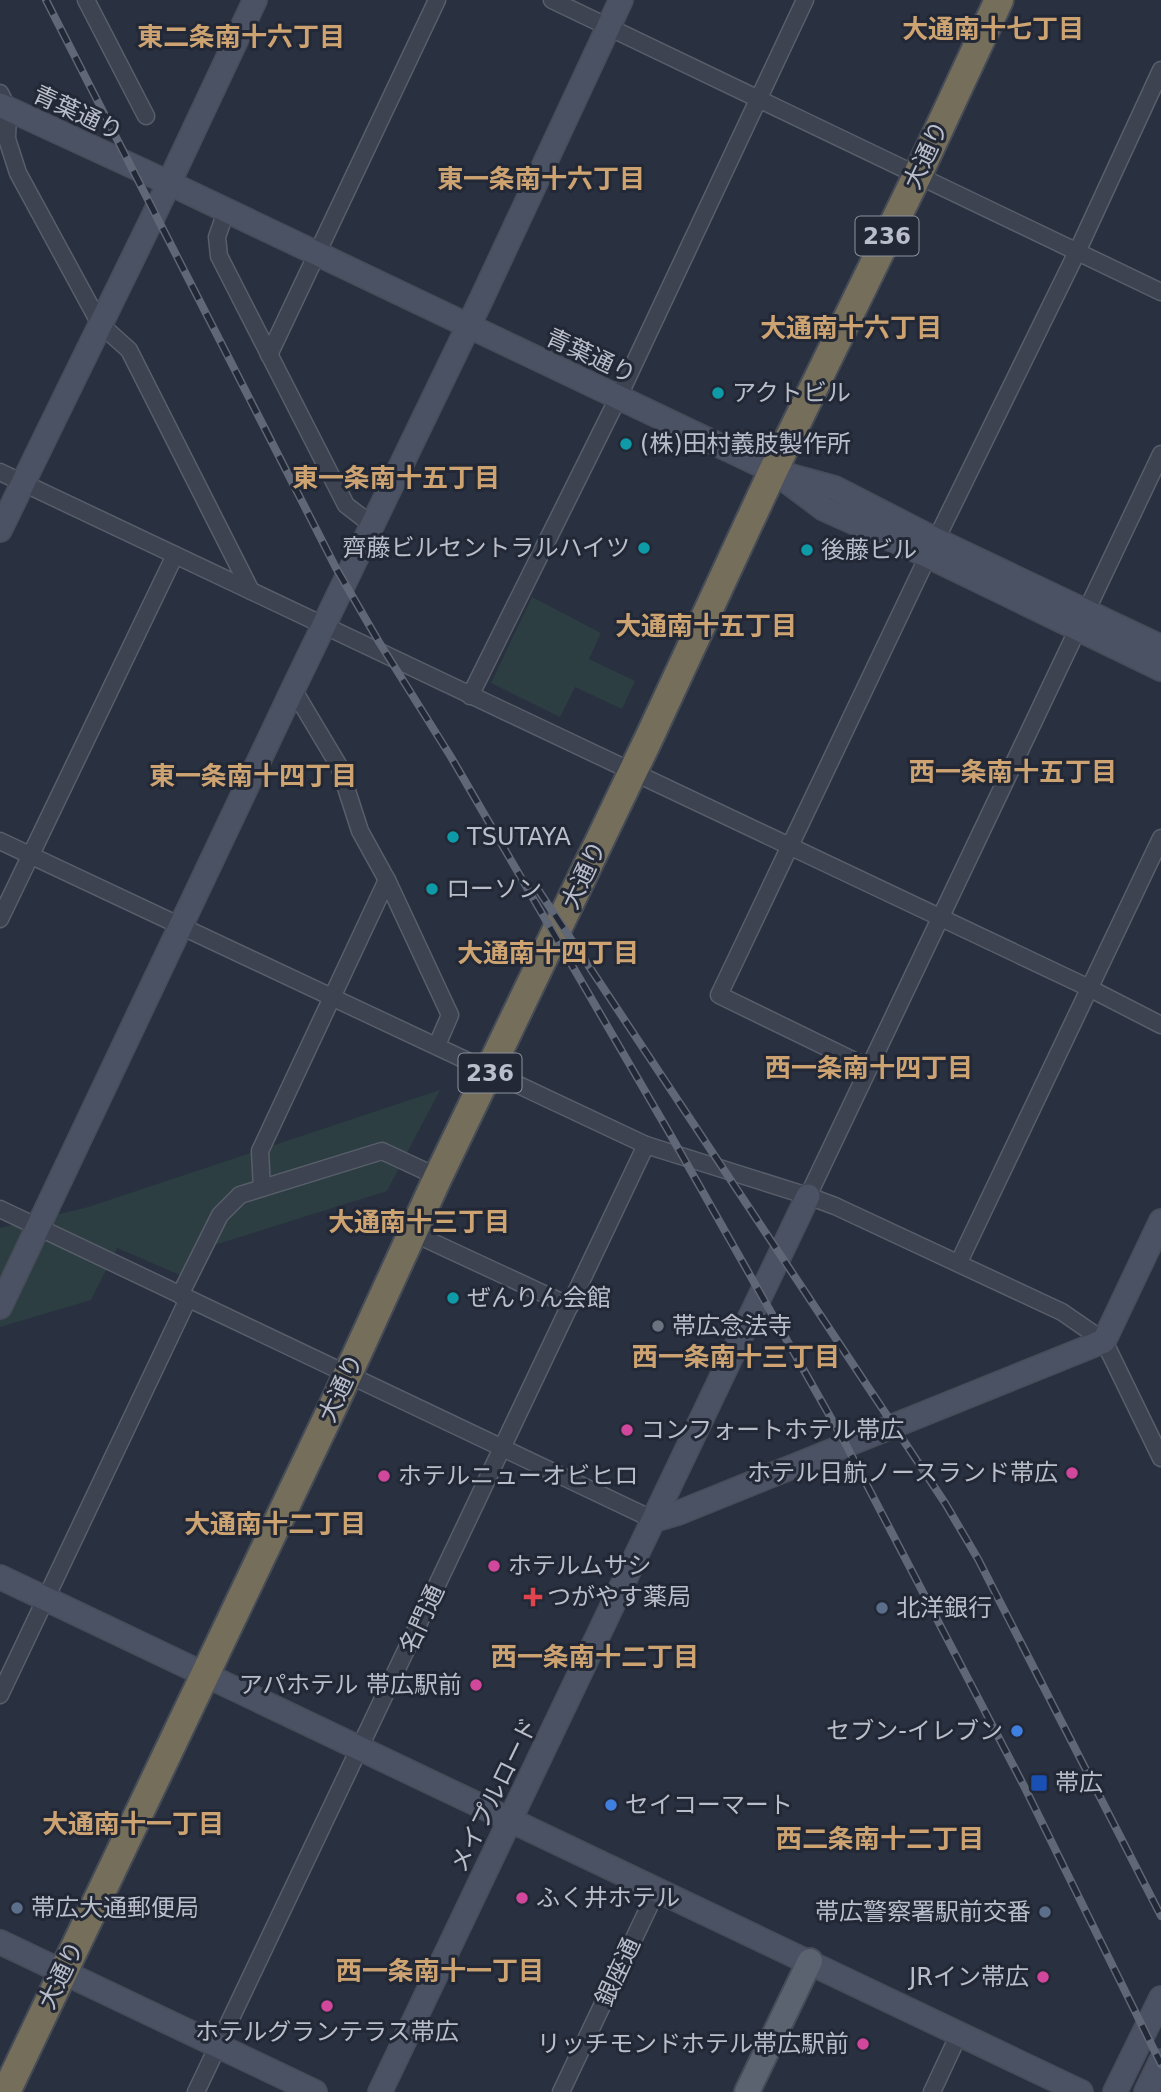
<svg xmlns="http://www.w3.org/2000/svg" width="1161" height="2092" viewBox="0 0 1161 2092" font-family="'DejaVu Sans','Noto Sans JP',sans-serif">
<rect width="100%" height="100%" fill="#293040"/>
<g fill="#2c3e42">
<polygon points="532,597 601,633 589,659 635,681 622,709 575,687 560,717 491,683"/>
<polygon points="440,1090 387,1191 192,1252 180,1275 117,1248 91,1300 0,1327 0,1228 85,1208"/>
</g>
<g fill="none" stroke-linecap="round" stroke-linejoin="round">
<g stroke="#585e6a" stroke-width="19">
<g id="street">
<polyline points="86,0 146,116"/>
<polyline points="552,0 1161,292"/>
<polyline points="0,93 8,109 7,139 18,173 100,324 129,350 251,591"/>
<polyline points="226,211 217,237 219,256 346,505 372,525"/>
<polyline points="269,355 437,0"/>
<polyline points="0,472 1089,988 1161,1025"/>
<polyline points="470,696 618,398 805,0"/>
<polyline points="0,841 646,1145 808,1196 835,1206 1062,1312 1104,1341 1161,1458"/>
<polyline points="387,880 450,1015 437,1045"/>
<polyline points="0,919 175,555"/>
<polyline points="869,1068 719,995 928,556 1077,252 1161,70"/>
<polyline points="262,1188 260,1151 387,880 360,831 339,766 293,689"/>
<polyline points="808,1196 1161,454"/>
<polyline points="0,1209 654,1520"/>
<polyline points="413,1233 570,1306"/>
<polyline points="959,1262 1161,838"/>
<polyline points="180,1295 220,1215 240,1195 382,1151 438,1177"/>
<polyline points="0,1695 188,1299"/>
<polyline points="196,2092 646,1145"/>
<polyline points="561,2092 657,1890"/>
<polyline points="932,2092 959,2034"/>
</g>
</g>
<g stroke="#474c59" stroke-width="26">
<g id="secondary">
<polyline points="0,105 169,183 773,471 835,488 936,540 1161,647"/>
<polyline points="784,479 824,509 928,556 1161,669"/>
<polyline points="0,530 153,217 255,0"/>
<polyline points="0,1307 293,689 481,300 621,0"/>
<polyline points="654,1520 678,1513 1104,1341 1161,1221"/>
<polyline points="0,1577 1081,2092"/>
<polyline points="0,1942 315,2092"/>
<polyline points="380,2092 808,1196"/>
<polyline points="1115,2092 1161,1998"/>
<polyline points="1146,2092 1161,2061"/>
</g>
</g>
<g stroke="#474c59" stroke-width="28">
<polyline id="primary" points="747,2092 810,1961"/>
</g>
<g stroke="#454b57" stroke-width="32">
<polyline id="highway" points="6,2092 335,1402 438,1177 649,738 773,471 918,174 999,0"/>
</g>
<use href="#street" stroke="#3d4350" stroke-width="16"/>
<use href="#secondary" stroke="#4b5263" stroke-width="23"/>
<use href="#primary" stroke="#5b6270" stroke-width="24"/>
<use href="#highway" stroke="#756e5b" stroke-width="28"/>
<g stroke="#606776" stroke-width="8">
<g id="rail">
<polyline points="46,0 336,568 379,642 451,757 670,1134 844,1441 1025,1788 1161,2064"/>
<polyline points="537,888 945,1503 978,1559 1161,1916"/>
</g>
</g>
<use href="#rail" stroke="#222835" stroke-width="5" stroke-dasharray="16" stroke-linecap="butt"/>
</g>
<g fill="#0f9aa8" stroke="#222835" stroke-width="2.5">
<circle cx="718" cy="393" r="7"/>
<circle cx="626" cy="444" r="7"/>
<circle cx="644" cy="548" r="7"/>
<circle cx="807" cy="550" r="7"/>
<circle cx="453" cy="837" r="7"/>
<circle cx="432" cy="889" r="7"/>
<circle cx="453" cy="1298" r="7"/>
</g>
<circle fill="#6b7280" stroke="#222835" stroke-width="2.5" cx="658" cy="1326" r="7"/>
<g fill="#d1479c" stroke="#222835" stroke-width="2.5">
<circle cx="627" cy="1430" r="7"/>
<circle cx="1072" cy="1473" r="7"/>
<circle cx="384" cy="1476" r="7"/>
<circle cx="494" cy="1566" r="7"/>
<circle cx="476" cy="1685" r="7"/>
<circle cx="522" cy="1898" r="7"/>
<circle cx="1043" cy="1977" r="7"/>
<circle cx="327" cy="2006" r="7"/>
<circle cx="863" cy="2044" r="7"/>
</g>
<path fill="#e0444e" stroke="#222835" stroke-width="2.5" d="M529.5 1586.5h7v7h7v7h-7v7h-7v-7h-7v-7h7z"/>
<g fill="#5c6f8a" stroke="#222835" stroke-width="2.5">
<circle cx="882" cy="1608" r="7"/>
<circle cx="17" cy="1908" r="7"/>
<circle cx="1045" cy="1912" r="7"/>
</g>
<g fill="#3f7fe0" stroke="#222835" stroke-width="2.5">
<circle cx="1017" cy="1731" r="7"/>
<circle cx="611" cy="1805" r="7"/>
</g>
<rect fill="#1a4fb4" stroke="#222835" stroke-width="2.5" x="1030" y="1774" width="18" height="18" rx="3.5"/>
<g text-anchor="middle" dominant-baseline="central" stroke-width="6" stroke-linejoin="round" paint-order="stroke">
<g fill="#222835" stroke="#8c919d" stroke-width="2">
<rect x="855.5" y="216.5" width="63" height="39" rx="5"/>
<rect x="458.5" y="1053.5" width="63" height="39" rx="5"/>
</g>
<g font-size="23" font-weight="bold" fill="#babeca">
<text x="887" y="236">236</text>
<text x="490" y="1073">236</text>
</g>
<g font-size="24" fill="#babeca" stroke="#222835">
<text transform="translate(78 113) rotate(25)">青葉通り</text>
<text transform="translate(926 155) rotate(-65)">大通り</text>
<text transform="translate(591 356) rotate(25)">青葉通り</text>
<text transform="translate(584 875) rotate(-65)">大通り</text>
<text transform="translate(341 1388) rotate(-65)">大通り</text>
<text transform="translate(422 1619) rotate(-65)">名門通</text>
<text transform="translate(494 1795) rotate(-64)">メイプルロード</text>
<text transform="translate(618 1972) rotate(-65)">銀座通</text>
<text transform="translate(61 1975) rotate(-64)">大通り</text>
</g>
<g font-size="24" fill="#babeca" stroke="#222835" text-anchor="start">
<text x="732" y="393">アクトビル</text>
<text x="640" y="444">(株)田村義肢製作所</text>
<text x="630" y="548" text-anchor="end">齊藤ビルセントラルハイツ</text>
<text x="821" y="550">後藤ビル</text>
<text x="467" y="837">TSUTAYA</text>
<text x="446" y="889">ローソン</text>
<text x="467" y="1298">ぜんりん会館</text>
<text x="672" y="1326">帯広念法寺</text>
<text x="641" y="1430">コンフォートホテル帯広</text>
<text x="1058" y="1473" text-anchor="end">ホテル日航ノースランド帯広</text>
<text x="398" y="1476">ホテルニューオビヒロ</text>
<text x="508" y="1566">ホテルムサシ</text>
<text x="547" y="1597">つがやす薬局</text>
<text x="896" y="1608">北洋銀行</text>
<text x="462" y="1685" text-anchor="end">アパホテル 帯広駅前</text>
<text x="1003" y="1731" text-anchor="end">セブン-イレブン</text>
<text x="1055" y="1783">帯広</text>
<text x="625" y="1805">セイコーマート</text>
<text x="536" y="1898">ふく井ホテル</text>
<text x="31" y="1908">帯広大通郵便局</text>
<text x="1031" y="1912" text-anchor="end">帯広警察署駅前交番</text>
<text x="1029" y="1977" text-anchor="end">JRイン帯広</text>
<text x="327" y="2032" text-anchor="middle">ホテルグランテラス帯広</text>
<text x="849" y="2044" text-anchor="end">リッチモンドホテル帯広駅前</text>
</g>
<g font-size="26" font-weight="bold" fill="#cda372" stroke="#222835">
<text x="993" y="29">大通南十七丁目</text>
<text x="241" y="37">東二条南十六丁目</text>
<text x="541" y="179">東一条南十六丁目</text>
<text x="851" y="328">大通南十六丁目</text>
<text x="396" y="478">東一条南十五丁目</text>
<text x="706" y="626">大通南十五丁目</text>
<text x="1013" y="772">西一条南十五丁目</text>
<text x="253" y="776">東一条南十四丁目</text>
<text x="548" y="953">大通南十四丁目</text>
<text x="869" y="1068">西一条南十四丁目</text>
<text x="419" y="1222">大通南十三丁目</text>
<text x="736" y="1357">西一条南十三丁目</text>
<text x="275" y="1524">大通南十二丁目</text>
<text x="595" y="1657">西一条南十二丁目</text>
<text x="133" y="1824">大通南十一丁目</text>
<text x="880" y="1839">西二条南十二丁目</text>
<text x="440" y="1971">西一条南十一丁目</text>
</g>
</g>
</svg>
